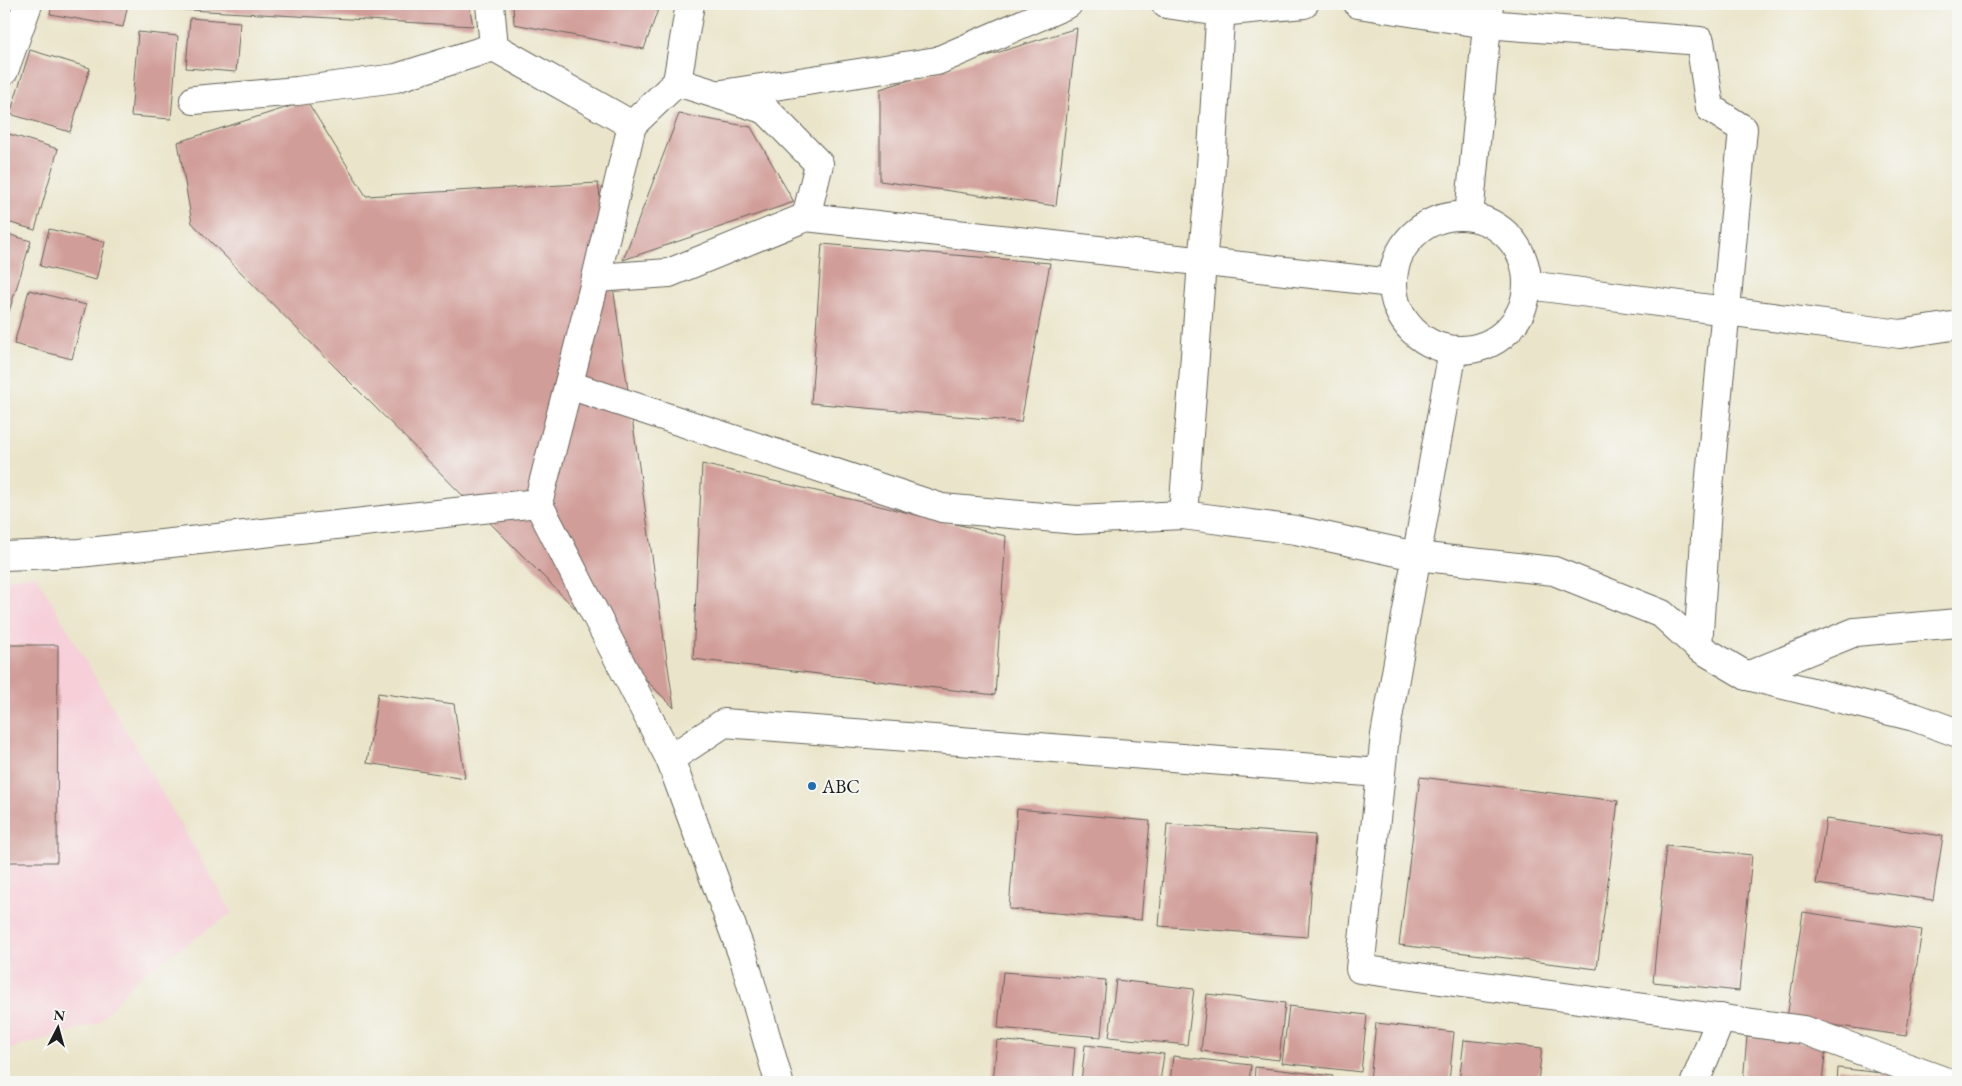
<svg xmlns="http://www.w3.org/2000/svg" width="1962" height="1086" viewBox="0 0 1962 1086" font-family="'EB Garamond',serif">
<rect width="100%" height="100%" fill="#f6f6f2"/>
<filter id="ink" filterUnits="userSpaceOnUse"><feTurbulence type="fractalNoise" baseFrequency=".02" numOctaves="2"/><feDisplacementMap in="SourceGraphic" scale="10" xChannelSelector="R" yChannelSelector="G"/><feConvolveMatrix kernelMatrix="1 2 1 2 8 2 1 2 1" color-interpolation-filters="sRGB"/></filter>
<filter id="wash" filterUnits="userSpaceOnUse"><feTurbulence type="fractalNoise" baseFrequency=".0096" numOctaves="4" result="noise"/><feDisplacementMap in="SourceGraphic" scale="20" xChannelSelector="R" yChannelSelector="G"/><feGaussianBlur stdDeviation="1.12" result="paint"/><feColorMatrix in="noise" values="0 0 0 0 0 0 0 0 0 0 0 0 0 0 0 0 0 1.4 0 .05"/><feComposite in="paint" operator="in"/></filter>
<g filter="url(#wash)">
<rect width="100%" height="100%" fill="#eae5ca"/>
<polygon fill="#f6cfd9" points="36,575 232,913 136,979 98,1023 4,1051 4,579"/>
<g id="blocks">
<g fill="#d19d99">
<polygon points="52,4 128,4 123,27 50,14"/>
<polygon points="172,4 469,4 473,26 172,9"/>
<polygon points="513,4 660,4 644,49 514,24"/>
<polygon points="190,18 240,22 236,72 186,68"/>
<polygon points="1077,28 1056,206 880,181 880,89"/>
<polygon points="138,32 178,36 171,119 131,116"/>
<polygon points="30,50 90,68 70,132 10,114"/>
<polygon points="307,101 366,196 598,183 674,708 192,223 178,142"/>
<polygon points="679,114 751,127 794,202 623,260"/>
<polygon points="9,134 58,149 35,230 4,221 4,153"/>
<polygon points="49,229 105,242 96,280 40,266"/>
<polygon points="4,233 31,241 7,318 4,317"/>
<polygon points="822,244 1050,263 1021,422 811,403"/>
<polygon points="29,290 86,305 72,359 14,344"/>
<polygon points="702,464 1006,536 995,695 693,659"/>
<polygon points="4,645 58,645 57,862 4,862"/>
<polygon points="378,693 454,704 465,778 367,763"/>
<polygon points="1420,777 1618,801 1597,969 1399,945"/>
<polygon points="1017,809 1150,821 1141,920 1009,909"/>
<polygon points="1826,819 1943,836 1933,900 1816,884"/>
<polygon points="1167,824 1315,835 1308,937 1159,926"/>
<polygon points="1666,846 1752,855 1739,991 1653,982"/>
<polygon points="1803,912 1922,930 1906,1036 1787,1018"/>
<polygon points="1003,972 1106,980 1101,1037 998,1028"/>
<polygon points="1116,980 1194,989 1187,1045 1109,1037"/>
<polygon points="1207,994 1285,1003 1279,1060 1201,1051"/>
<polygon points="1289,1006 1367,1015 1361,1072 1282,1063"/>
<polygon points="1376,1023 1454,1032 1449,1082 1387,1082 1370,1080"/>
<polygon points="1747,1037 1826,1046 1822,1082 1743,1082"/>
<polygon points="997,1040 1075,1048 1072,1082 993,1082"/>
<polygon points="1464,1040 1542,1048 1538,1082 1459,1082"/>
<polygon points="1085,1045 1164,1054 1160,1082 1081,1082"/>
<polygon points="1173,1056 1251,1065 1249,1082 1170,1082"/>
<polygon points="1255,1067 1333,1076 1332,1082 1254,1082"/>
<polygon points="1838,1068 1916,1077 1916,1082 1837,1082"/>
</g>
</g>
</g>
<g filter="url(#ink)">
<use href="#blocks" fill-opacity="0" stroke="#646259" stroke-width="1"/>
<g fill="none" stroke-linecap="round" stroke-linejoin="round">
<g stroke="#646259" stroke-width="30">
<g id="minor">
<polyline points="490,4 494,47 632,125"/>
<polyline points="690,4 677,82 632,125 596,278 538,503 670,759 744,959 779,1082"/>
<polyline points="1166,4 1220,12 1304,4"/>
<polyline points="1358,4 1487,24 1700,41 1710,108 1743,129 1707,508 1698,647"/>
<polyline points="4,71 28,4"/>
<polyline points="722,94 937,61 1068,4"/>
<polyline points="194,100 297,91 396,78 494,47"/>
<polyline points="1469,216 1489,4"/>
<circle cx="1460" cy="283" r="67"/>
<polyline points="806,217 1392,283"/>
<polyline points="596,278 669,273 806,217 819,164 766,110 677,82"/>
<polyline points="1528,285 1900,334 1958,325"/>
<polyline points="1453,350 1385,735 1360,969 1804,1030 1947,1082"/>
<polyline points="569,385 942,508 1077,520 1183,515 1296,530 1416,556 1554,571 1662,614 1698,647 1747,676 1914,717 1958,733"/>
<polyline points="1183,515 1202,262 1210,182 1221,4"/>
<polyline points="4,556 79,553 538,503"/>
<polyline points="1747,676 1855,632 1958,623"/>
<polyline points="670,759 724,723 1380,773"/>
<polyline points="1695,1082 1721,1018"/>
</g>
</g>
<use href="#minor" stroke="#fff" stroke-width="28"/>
</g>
</g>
<circle fill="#1f6fb2" stroke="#f6f6f2" stroke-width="2" cx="812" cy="786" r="5"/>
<g text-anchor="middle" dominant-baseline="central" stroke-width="4" stroke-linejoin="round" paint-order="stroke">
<g font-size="19" fill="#1c1c1c" stroke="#f6f6f2" text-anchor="start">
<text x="822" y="786">ABC</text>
</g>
</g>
<rect width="1962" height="1086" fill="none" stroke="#f6f6f2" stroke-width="20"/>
<g transform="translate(58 1028) rotate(6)" stroke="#f6f6f2" stroke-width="4" paint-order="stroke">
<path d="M0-4L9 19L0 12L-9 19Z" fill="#1c1c1c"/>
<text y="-8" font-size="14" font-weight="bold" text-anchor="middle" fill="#1c1c1c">N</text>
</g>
</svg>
